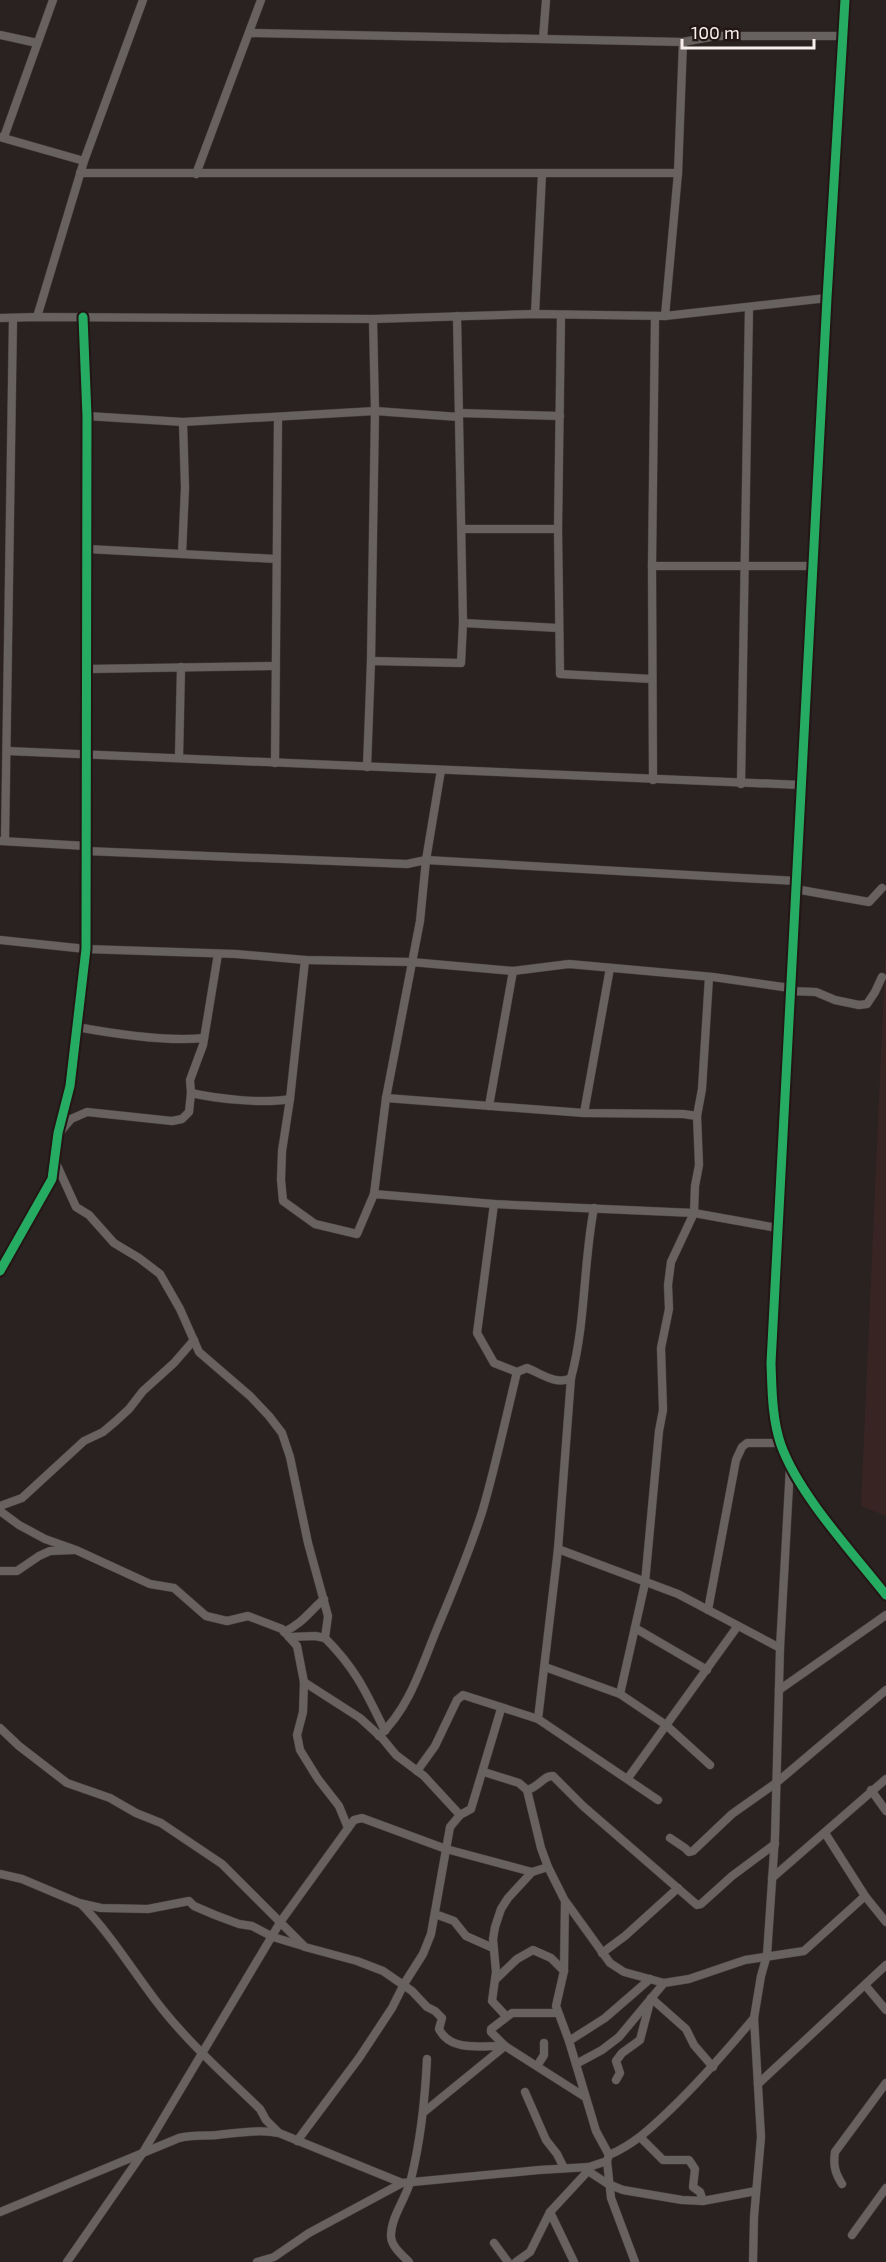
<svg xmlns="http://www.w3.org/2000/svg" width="886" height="2262" viewBox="0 0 886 2262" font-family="'Exo 2',sans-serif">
<rect width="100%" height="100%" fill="#2a2220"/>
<polygon fill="#382523" points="886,941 886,1516 861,1506"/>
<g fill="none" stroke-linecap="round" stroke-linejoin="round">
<g stroke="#443d3b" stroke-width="9">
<g id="street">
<polyline points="250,33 683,42 716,36 842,36"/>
<polyline points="0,35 37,43"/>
<polyline points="543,39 546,0"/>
<polyline points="0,137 84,161"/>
<polyline points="4,137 53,0"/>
<polyline points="80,173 678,173"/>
<polyline points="196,174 261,0"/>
<polyline points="535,314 542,174"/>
<polyline points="561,315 558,529 560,674 652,679"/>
<polyline points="457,316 463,623"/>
<polyline points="665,316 678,173 683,42"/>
<polyline points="37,317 84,161 143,0"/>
<polyline points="0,318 37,317 373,319 535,314 665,316 827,298"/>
<polyline points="459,413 560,416"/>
<polyline points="87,416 183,422 375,411 459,417"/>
<polyline points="462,529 558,529"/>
<polyline points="88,549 276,559"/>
<polyline points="182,554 185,488 183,422"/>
<polyline points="652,566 814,566"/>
<polyline points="371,661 461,663 463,623 558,628"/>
<polyline points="87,669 275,666"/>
<polyline points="7,751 801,785"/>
<polyline points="179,758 181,667"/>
<polyline points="275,763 278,418"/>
<polyline points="367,767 371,661 375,411 373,319"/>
<polyline points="653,780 652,566 655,316"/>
<polyline points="741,784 749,307"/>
<polyline points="1,841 86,846"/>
<polyline points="5,841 13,318"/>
<polyline points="86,851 407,864 426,860 796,881"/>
<polyline points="795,889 869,902 882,888"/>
<polyline points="0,940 86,949 236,954 305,960 411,962 513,971 569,964 713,977 790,988"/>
<polyline points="305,960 290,1099 282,1151 281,1180 283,1201 315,1224 357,1234 374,1194 494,1204 694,1213 777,1228"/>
<polyline points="790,991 816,992 835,1000 859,1005 867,1004 875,992 882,977"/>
<path d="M 77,1027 C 115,1034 166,1042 204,1038"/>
<path d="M 191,1093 C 218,1099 264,1104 290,1099"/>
<polyline points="386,1098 584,1113 683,1114 697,1116"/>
<polyline points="489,1106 513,971"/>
<polyline points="584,1113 610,968"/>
<polyline points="61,1131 71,1119 87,1112 172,1121 182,1119 189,1112 191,1093 190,1080 203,1045 218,954"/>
<path d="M 55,1161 L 76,1207 L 89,1215 L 114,1243 L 139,1258 L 160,1274 L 180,1309 L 199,1352 L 250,1396 L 269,1416 L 282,1433 L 290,1457 L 308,1543 L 328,1616 L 325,1638 C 356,1669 366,1692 385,1731"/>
<polyline points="374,1194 386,1098 420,921 426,860 441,770"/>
<path d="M 494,1204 L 477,1333 L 494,1363 L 517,1372 L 527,1368 C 540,1373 557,1386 571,1378 C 586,1323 583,1264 594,1208"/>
<polyline points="0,1271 52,1179 58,1133 70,1086 86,949 87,416 83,317"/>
<polyline points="0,1506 22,1498 84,1441 103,1432 116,1421 129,1409 143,1391 174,1363 194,1340"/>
<polyline points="0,1511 19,1525 45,1539 76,1550 150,1584 174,1588 206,1616 227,1621 248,1616 282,1629 297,1646 304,1682 303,1712 297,1735 300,1750 318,1779 339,1806 348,1828"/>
<polyline points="558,1549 678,1594 780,1648"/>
<polyline points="0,1571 17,1571 39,1556 50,1551 74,1550"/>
<polyline points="708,1610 736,1460 742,1447 747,1443 780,1443"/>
<polyline points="635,1628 707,1670"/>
<path d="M 284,1632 C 303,1623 309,1612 324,1599"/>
<polyline points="289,1637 315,1636 325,1638"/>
<polyline points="545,1667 620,1694 666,1725 710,1765"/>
<polyline points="304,1682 360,1718 382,1738 396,1755 424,1776 460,1815"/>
<polyline points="779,1690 886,1615"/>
<polyline points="620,1694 645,1583 659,1431 663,1410 661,1348 669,1309 668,1285 671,1262 694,1213 695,1186 699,1165 697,1116 702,1089 709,977"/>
<polyline points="538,1719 558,1549 571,1378"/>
<path d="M 0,1728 L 19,1746 L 67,1783 L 110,1798 L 136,1813 L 161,1823 L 222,1864 L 305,1947 L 357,1961 L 383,1971 L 412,1991 L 427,2007 L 435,2011 L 442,2018 L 439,2029 C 451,2053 483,2045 505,2046 L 424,2112"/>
<path d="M 379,1736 C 411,1707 423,1661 439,1624 C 455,1586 471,1548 483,1509 C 496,1464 506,1417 517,1372"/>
<polyline points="417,1771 435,1746 457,1700 463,1695 538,1719 658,1800"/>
<polyline points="484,1772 519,1783 527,1790 541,1848 548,1867 565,1901 564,1971 556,2006 569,2041 596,2131 609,2155"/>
<polyline points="628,1778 737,1627"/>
<path d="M 527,1790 C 539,1787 544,1775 553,1776 L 583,1806 L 697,1905 L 701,1904 L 732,1876 L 775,1844"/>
<polyline points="871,1790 886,1811"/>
<polyline points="825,1833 865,1896 886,1922"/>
<polyline points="670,1838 685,1848 689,1852 693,1851 732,1814 776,1783 886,1690"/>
<polyline points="0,1874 22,1879 79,1903 101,1908 148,1909 189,1901 194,1906 215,1915 239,1924 252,1926 273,1937 303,1946"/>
<polyline points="772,1878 886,1779"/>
<polyline points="566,1902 610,1963 624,1972 664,1983 689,1979 745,1960 804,1951 865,1896"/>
<path d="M 81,1904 C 112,1935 135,1975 163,2010 C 192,2046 227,2077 260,2109 L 266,2120 L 278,2132"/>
<polyline points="435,1914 454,1921 466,1936 493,1948"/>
<polyline points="602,1953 625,1936 678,1888"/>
<polyline points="496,1979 517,1959 533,1950 551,1958 564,1971"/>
<polyline points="865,1985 886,2010"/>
<polyline points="558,2013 512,2013 491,2029 491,2032 505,2046 585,2097"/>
<polyline points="506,2016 492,2001 496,1972 493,1939 495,1927 501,1909 508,1898 532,1872 548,1867"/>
<polyline points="569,2041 605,2018 650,1979"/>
<polyline points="576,2064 602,2050 619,2037 664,1983"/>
<polyline points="537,2066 544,2055 544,2043"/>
<polyline points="616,2080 620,2073 616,2061 622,2053 640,2040 651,1998 686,2029 694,2045 713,2067"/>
<polyline points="758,2084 886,1965"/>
<polyline points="525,2092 546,2140 557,2154 564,2168"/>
<polyline points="641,2138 663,2160 689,2160 695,2169 693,2187 700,2192 703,2201"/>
<polyline points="297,2141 359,2058 392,2008 404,1984 423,1954 431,1934 450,1827 460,1815 471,1809 501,1709"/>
<polyline points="607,2161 611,2198 635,2262"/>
<polyline points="588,2171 608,2184 623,2190 682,2200 703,2201 756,2191"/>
<path d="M 842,2184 C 835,2173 833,2165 835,2152 L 886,2083"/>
<path d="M 0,2212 L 179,2138 C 192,2135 204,2136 217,2135 C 238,2133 258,2129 279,2133 L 402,2183"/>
<polyline points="550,2212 574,2262"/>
<polyline points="852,2235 886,2188"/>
<polyline points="494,2243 508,2262"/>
<polyline points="67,2262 142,2154 281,1921 354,1820 362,1818 446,1849 532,1872"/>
<path d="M 257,2262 L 274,2257 L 309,2233 L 402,2183 L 539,2170 L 589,2167 L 607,2161 L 609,2155 C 635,2144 652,2127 672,2108 C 702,2079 728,2049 754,2018"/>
<path d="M 409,2262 C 402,2255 391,2246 391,2236 C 391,2216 407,2197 411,2179 C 421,2139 425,2100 427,2059"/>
<polyline points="516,2262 530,2252 550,2212 588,2171 588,2167"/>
<polyline points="753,2262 754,2217 761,2137 754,2018 761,1976 767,1955 775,1837 780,1648 790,1467"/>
</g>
</g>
<g stroke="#443d3b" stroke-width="12">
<path id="secondary" d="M 845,0 L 827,298 L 771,1363 C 772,1390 772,1419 781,1445 C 799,1495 853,1553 886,1595"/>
</g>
<use href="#street" stroke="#676160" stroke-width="8"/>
<use href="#secondary" stroke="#676160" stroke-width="10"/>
<g stroke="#231614" stroke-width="13">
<g id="cycleway">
<path d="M 845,0 L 827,298 L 771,1363 C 772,1390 772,1419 781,1445 C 799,1495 853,1553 886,1595"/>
<polyline points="0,1271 52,1179 58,1133 70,1086 86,949 87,416 83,317"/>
</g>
</g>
<use href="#cycleway" stroke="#26ab63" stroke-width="9"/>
</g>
<path d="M682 39v9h132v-9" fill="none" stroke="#f8efed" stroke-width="3"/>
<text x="691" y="39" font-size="18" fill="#f8efed" stroke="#231614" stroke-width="4.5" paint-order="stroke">100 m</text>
</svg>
